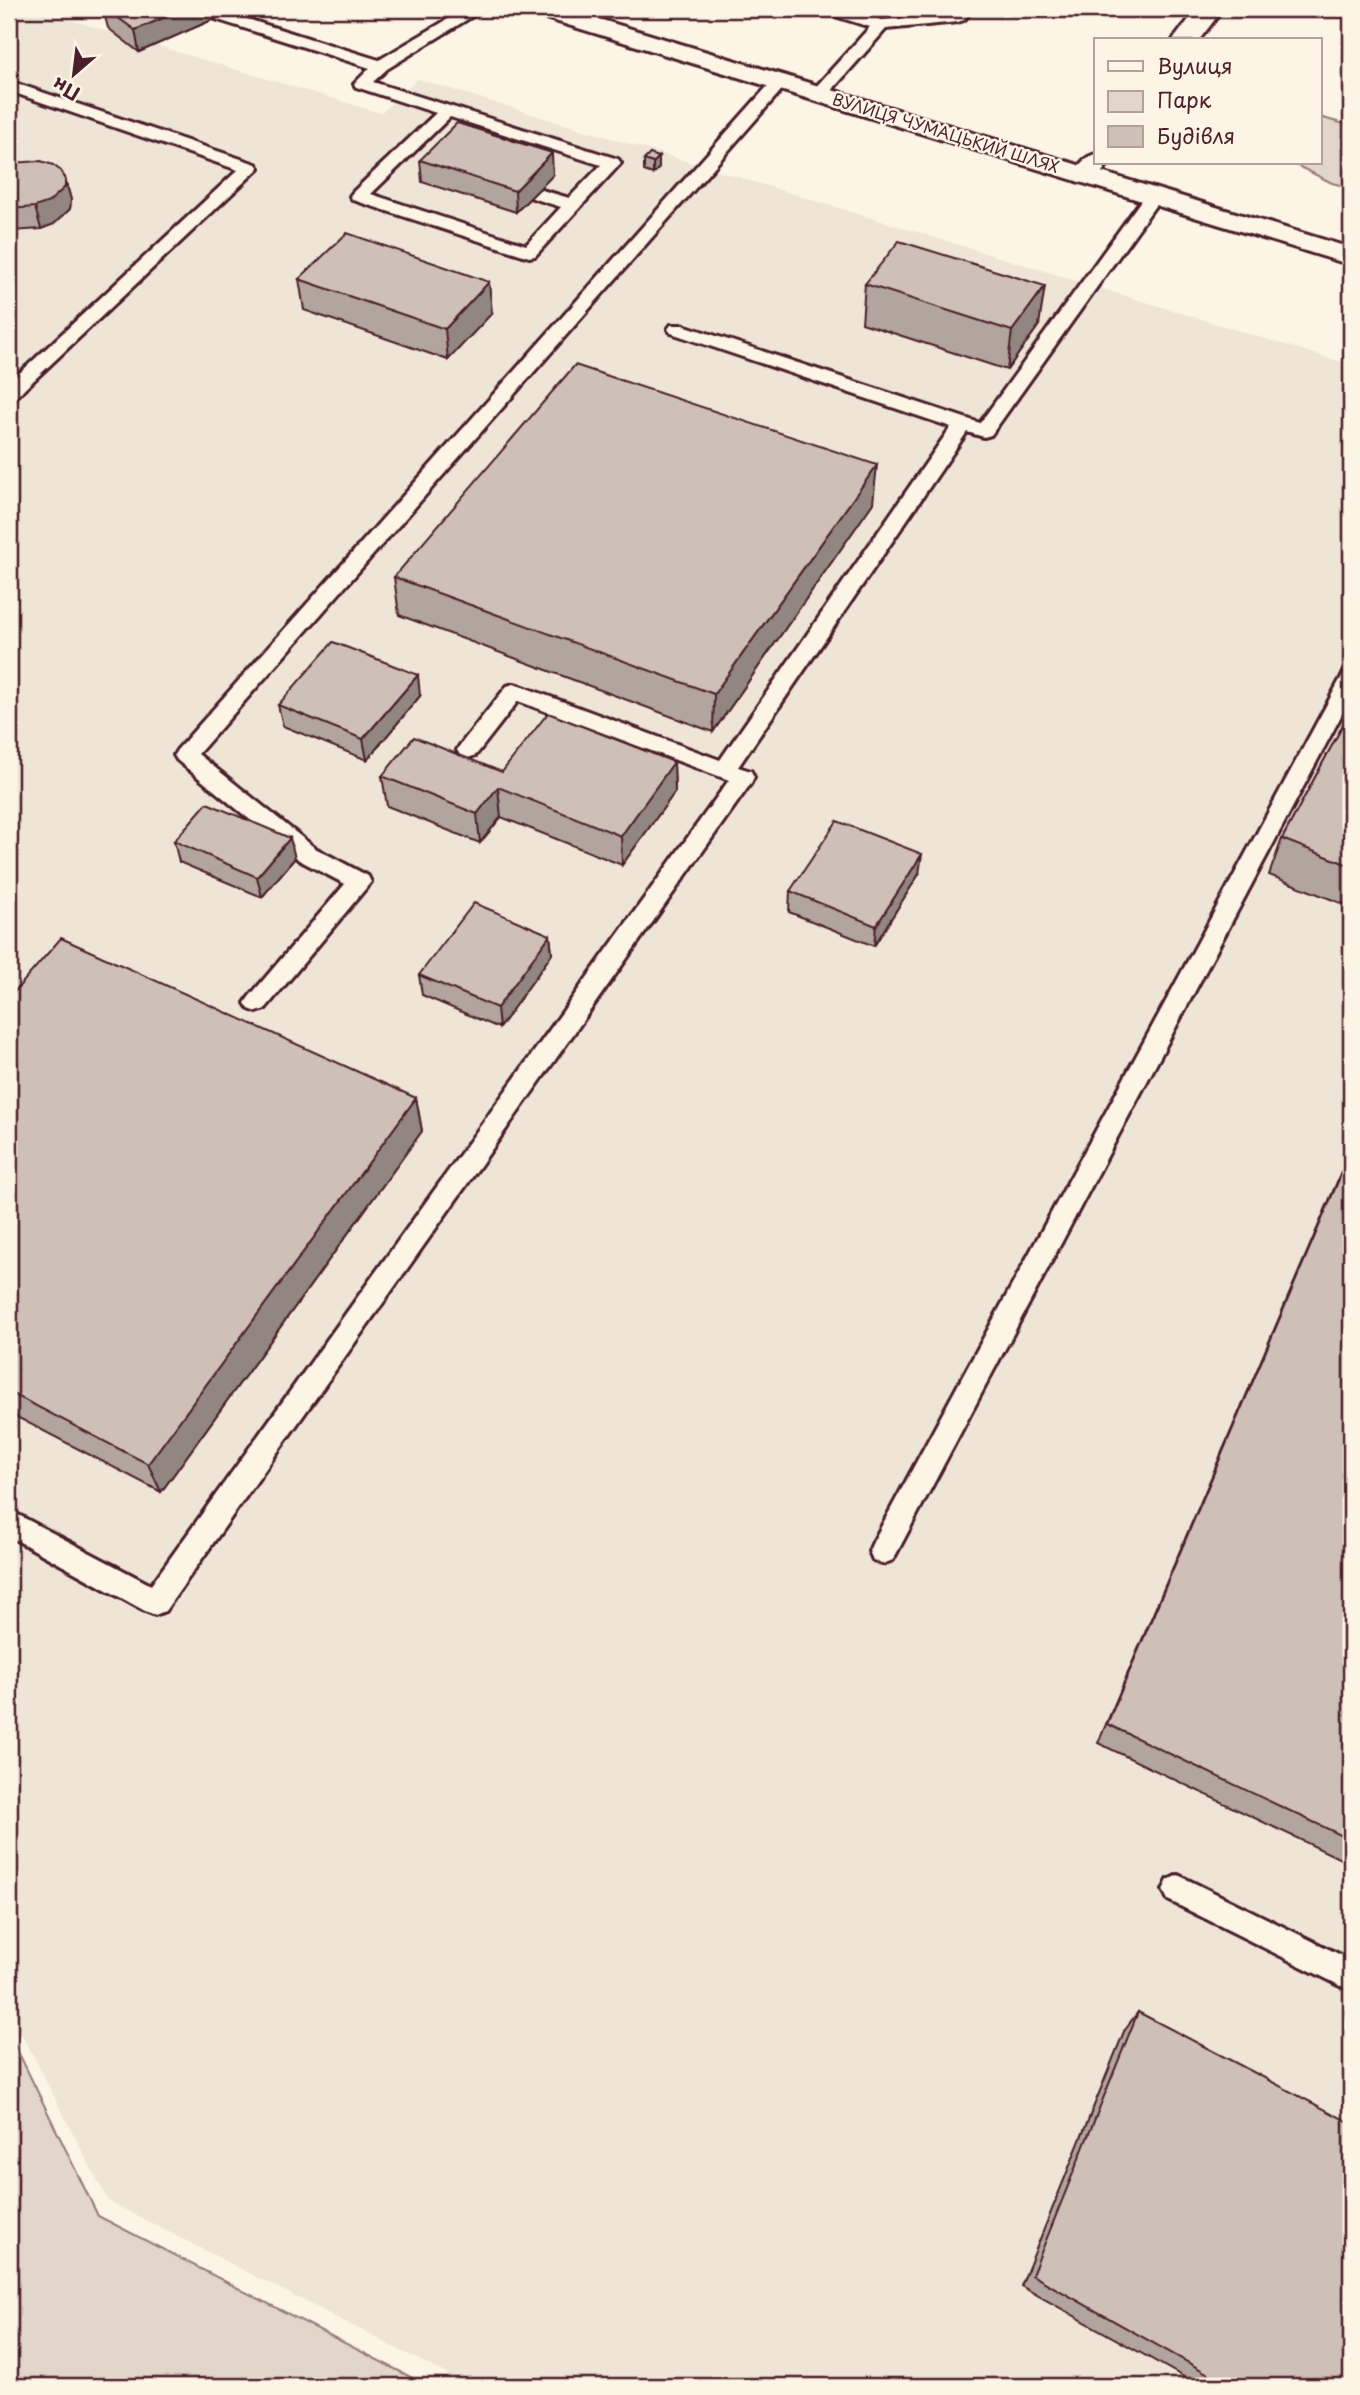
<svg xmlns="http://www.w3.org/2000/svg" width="1360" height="2395" viewBox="0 0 1360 2395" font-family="'Playpen Sans',sans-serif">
<rect width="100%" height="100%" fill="#fcf5e5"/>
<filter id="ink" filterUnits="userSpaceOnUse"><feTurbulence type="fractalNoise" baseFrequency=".0143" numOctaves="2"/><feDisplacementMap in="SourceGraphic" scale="14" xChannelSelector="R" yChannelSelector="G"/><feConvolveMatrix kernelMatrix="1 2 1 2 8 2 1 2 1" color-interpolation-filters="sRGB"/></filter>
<g filter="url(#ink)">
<polygon fill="#eee5d7" points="9,9 34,9 381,113 418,79 1351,365 1351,2386 470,2386 108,2201 13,2017 9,2014"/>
<g fill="#e2d5ca" stroke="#967a7a" stroke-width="2">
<polygon points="1320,117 1351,126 1351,188 1332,183 1292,163 1320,163"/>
<polygon points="9,2033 98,2216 428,2386 9,2386"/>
</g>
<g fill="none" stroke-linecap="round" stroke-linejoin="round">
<g stroke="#4a1f2b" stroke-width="6">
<g id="service">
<path d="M 191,9 L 215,9 L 379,60 L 465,9 L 484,9 L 387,69 L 373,82 L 618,159 L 621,163 L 535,256 L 529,257 L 353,200 L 350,196 L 353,192 L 436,113 L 356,87 L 354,84 L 370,68 L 193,12 ZM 450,117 L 601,165 L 569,198 L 535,188 L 529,189 L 526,193 L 529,197 L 561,207 L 526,245 L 371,194 Z"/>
<polygon points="820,9 844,9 882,20 953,13 957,9 973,9 964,20 958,22 886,29 825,98 813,98 811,94 813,90 870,27 822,12"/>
<polygon points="780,77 788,82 786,85 198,754 315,848 368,876 371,882 265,1009 257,1012 249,1009 245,1003 249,997 345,884 299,860 177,760 174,755 177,750 774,79"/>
<polygon points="9,81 256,164 259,168 16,397 9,399 9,383 238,170 9,91"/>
<polygon points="1153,191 1162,196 991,435 984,437 967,432 738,767 751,771 754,777 751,783 165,1611 155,1615 145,1611 9,1536 9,1510 151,1585 729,780 518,701 476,755 468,758 460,755 457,750 460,745 507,686 514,684 521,686 720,760 951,427 671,333 668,329 671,325 683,325 980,423 1147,192"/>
<polygon points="1351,671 1351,697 893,1560 883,1564 873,1560 869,1551 873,1542 1341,678 1344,673"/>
<polygon points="1178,1875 1351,1960 1351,1991 1168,1900 1163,1890 1168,1880"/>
</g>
</g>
<g stroke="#4a1f2b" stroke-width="6">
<g id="minor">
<polygon points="1197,9 1223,9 1199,40 1173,40"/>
<path d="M 1096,154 L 1096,163 L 1109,163 C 1099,176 1094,185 1076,181 L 1073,175 C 1079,165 1084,157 1096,154 Z"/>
</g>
</g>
<g stroke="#4a1f2b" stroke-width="6">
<polygon id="secondary" points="528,9 566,9 1351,248 1351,265 532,14"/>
</g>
<use href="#service" fill="#fcf5e5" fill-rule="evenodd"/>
<use href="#minor" fill="#fcf5e5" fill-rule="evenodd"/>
<use href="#secondary" fill="#fcf5e5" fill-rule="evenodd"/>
</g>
<g fill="#b2a59d" stroke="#4a1f2b" stroke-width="2">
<polygon points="103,9 237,9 139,52 108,28"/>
<polygon points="650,154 659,168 653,174 644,171 644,160"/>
<polygon points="420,160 553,175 516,212 422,182"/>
<polygon points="9,164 65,178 71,200 70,209 54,224 41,229 12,231 9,230"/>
<polygon points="299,279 492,313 448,360 304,310"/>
<polygon points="865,284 1039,325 1007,370 862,323"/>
<polygon points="873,503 713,732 399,615 394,577"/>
<polygon points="420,696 367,760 283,726 278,705"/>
<polygon points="1351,710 1351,907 1269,875 1282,839"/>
<polygon points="674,762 675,792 622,865 501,817 480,843 387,806 382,776 502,772"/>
<polygon points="174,841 295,858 262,897 179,862"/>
<polygon points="919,874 874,946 789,912 790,891"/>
<polygon points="550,935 552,954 499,1028 422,995 419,975"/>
<polygon points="9,998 416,1098 422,1131 161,1492 9,1413"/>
<polygon points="1351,1149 1351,1864 1098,1743"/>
<polygon points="1138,2012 1351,2386 1200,2386 1021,2286 1125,2029"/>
</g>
<g fill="#918680" stroke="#4a1f2b" stroke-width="2">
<polygon points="184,9 237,9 139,52 135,30"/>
<polygon points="552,153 553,175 516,212 515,191"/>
<polygon points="659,157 659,168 653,174 653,163"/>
<polygon points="65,178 71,200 70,209 54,224 41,229 35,207"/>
<polygon points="489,282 492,313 448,360 445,329"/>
<polygon points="1045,286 1039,325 1007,370 1012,331"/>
<polygon points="877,465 873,503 713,732 714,694"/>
<polygon points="418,675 420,696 367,760 363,739"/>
<polygon points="674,762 675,792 622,865 621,836"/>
<polygon points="498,787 501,817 480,843 477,814"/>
<polygon points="290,838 295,858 262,897 257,877"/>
<polygon points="922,854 919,874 874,946 876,926"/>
<polygon points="550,935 552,954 499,1028 497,1008"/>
<polygon points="416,1098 422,1131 161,1492 148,1464"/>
</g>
<g fill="#cfc0b7" stroke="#4a1f2b" stroke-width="2">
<polygon points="106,9 184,9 135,30"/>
<polygon points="457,123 552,153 515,191 420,160"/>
<polygon points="650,154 659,157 653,163 644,160"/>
<polygon points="41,161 53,165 61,171 65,178 65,187 49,202 35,207 9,209 9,164 12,163"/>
<polygon points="347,233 489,282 445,329 299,279"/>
<polygon points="899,241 1045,286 1012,331 865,284"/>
<polygon points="575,365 877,465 714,694 394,577"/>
<polygon points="333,642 418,675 363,739 278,705"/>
<polygon points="1351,710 1351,866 1282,839"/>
<polygon points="548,713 674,762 621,836 498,787 477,814 382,776 414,737 502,772"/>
<polygon points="207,803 290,838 257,877 174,841"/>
<polygon points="837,821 922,854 876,926 790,891"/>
<polygon points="474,903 550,935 497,1008 419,975"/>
<polygon points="61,938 416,1098 148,1464 9,1392 9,998"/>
<polygon points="1351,1151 1351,1840 1107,1724"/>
<polygon points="1138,2012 1351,2123 1351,2386 1230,2386 1032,2275"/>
</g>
</g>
<g text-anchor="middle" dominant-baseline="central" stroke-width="5" stroke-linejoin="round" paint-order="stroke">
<g font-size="16" fill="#4a1f2b" stroke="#fcf5e5">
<text transform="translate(946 132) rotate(17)">ВУЛИЦЯ ЧУМАЦЬКИЙ ШЛЯХ</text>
</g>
</g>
<rect width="1360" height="2395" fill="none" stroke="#fcf5e5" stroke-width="35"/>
<rect x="18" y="18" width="1325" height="2360" fill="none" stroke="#4a1f2b" stroke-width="2.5" filter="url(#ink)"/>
<rect x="1094" y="38" width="228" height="126" fill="#fcf5e5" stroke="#b59f9b" stroke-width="2"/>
<rect x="1108" y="61" width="35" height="10" fill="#fcf5e5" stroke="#b59f9b" stroke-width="2"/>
<text x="1157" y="74" font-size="21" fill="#4a1f2b">Вулиця</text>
<rect x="1108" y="91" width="35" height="21" fill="#e2d5ca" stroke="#b59f9b" stroke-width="2"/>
<text x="1157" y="108" font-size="21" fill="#4a1f2b">Парк</text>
<rect x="1108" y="126" width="35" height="21" fill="#cfc0b7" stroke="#b59f9b" stroke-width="2"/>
<text x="1157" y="144" font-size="21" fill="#4a1f2b">Будівля</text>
<g transform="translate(74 74) rotate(208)" stroke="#fcf5e5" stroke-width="5" paint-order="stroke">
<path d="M0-5L12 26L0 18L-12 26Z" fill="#4a1f2b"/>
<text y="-10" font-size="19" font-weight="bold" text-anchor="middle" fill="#4a1f2b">Пн</text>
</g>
</svg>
